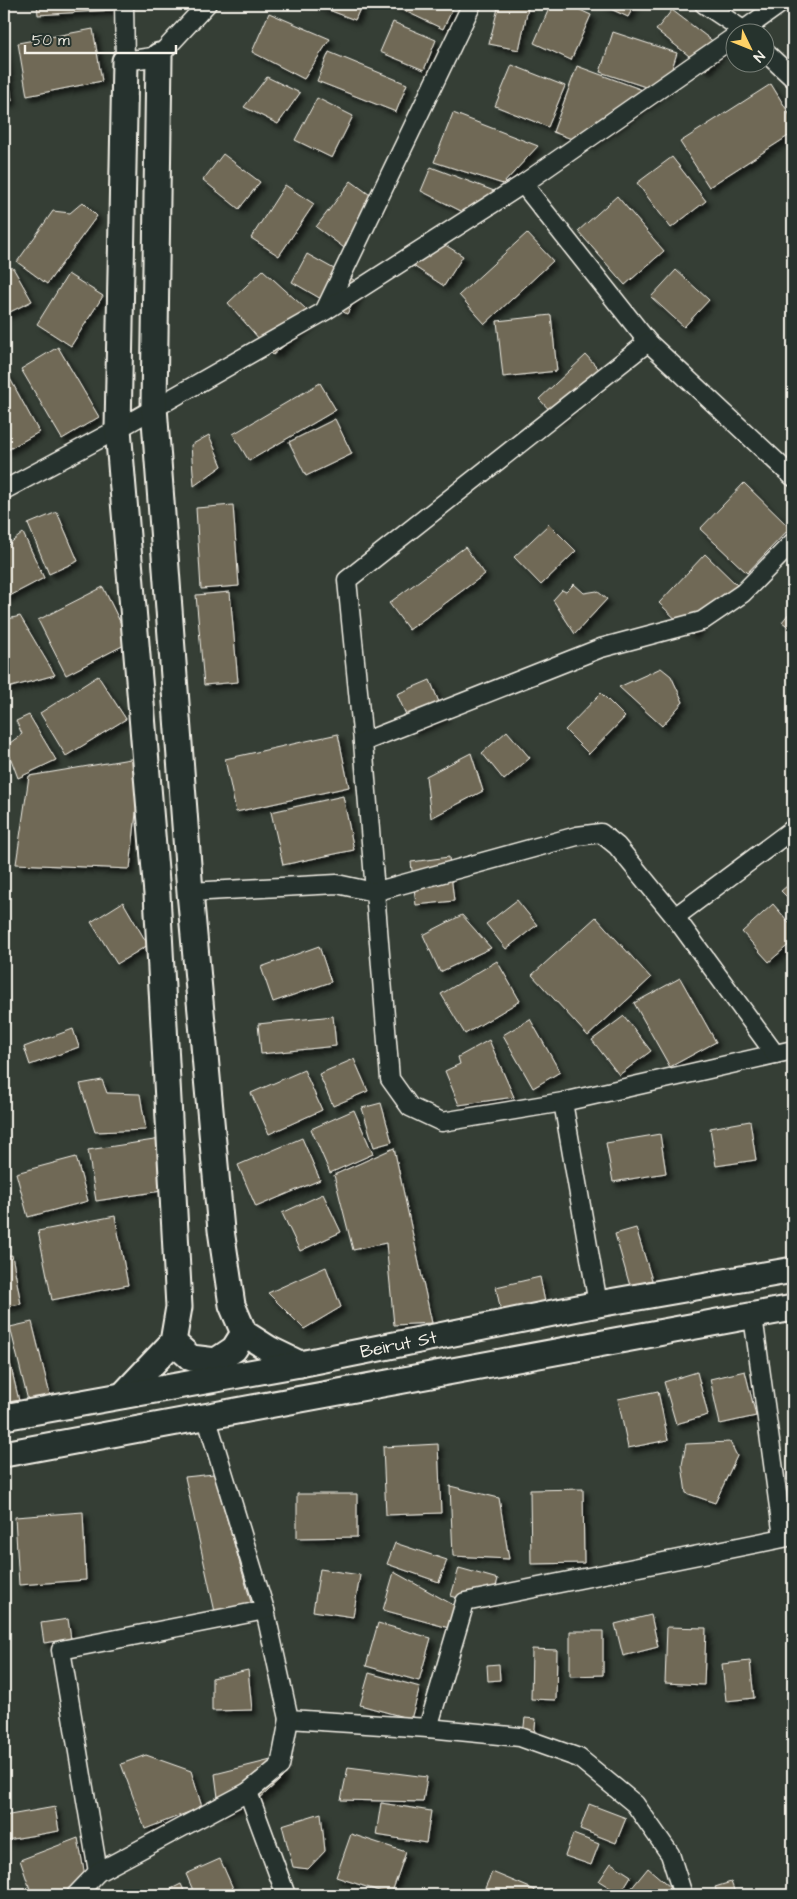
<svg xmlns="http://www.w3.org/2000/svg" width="797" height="1899" viewBox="0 0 797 1899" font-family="'Architects Daughter',sans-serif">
<defs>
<filter id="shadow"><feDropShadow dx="4.5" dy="4.5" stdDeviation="2.5" flood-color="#0009"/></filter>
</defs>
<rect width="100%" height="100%" fill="#353e35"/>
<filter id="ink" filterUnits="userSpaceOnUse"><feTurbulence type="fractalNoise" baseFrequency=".02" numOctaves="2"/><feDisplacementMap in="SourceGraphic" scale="10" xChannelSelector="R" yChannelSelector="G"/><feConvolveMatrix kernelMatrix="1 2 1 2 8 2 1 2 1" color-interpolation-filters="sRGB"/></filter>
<g filter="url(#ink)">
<g fill="#6f6957" stroke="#f4f1e8" filter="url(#shadow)">
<polygon points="37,4 112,4 113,10 38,15"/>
<polygon points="313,4 362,4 355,20"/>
<polygon points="390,4 455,4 443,29"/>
<polygon points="499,4 529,4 519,50 489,44"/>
<polygon points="551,4 567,4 591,15 571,60 534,43"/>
<polygon points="600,4 635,4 628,17"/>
<polygon points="672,10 723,49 707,70 656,30"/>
<polygon points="269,13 330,39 304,79 252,52"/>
<polygon points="393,22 436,40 424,70 380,52"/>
<polygon points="93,29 102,81 27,96 18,43"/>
<polygon points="613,32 677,53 664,93 600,72"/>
<polygon points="4,37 12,101 4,102"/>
<polygon points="329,52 407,84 396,112 317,81"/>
<polygon points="512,65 565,86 548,127 495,106"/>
<polygon points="577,66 659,96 588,145 553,132"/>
<polygon points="267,77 300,93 278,124 244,107"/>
<polygon points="771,84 793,120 793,133 709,187 680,142"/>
<polygon points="317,98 353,116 332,158 295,140"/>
<polygon points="453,113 538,146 503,184 434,162"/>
<polygon points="223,154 260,182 239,209 203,180"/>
<polygon points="672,157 706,201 671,228 637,183"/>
<polygon points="431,167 502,194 475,218 421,191"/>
<polygon points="351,181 381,203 347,250 316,227"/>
<polygon points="285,185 314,204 279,256 251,238"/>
<polygon points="617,196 664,251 625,285 578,231"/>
<polygon points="83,202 97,216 47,284 17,262 53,211 70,213"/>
<polygon points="426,233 463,256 444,286 407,262"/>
<polygon points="527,233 553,261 485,324 459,295"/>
<polygon points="307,254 363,285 347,314 292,282"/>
<polygon points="4,266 13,268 32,301 4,315"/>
<polygon points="263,270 316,318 273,355 228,303"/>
<polygon points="676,270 709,300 684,327 651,297"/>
<polygon points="68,274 103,296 71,346 37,324"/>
<polygon points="551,315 557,371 503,377 497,321"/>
<polygon points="58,347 99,417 62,439 21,369"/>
<polygon points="586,355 605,376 558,419 539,399"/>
<polygon points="7,373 39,432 4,452 4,375"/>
<polygon points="320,383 336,410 249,461 233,434"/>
<polygon points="335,419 352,454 306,476 289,442"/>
<polygon points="209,435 222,466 194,486 191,445"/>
<polygon points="744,483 790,528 747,573 700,529"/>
<polygon points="233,505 239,586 201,589 196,508"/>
<polygon points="57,512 78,561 49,574 28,524"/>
<polygon points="549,524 576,551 541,585 514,557"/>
<polygon points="23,533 44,578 4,599 4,548"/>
<polygon points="465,547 485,574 409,630 389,603"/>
<polygon points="705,554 739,587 692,635 659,603"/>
<polygon points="574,584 584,593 597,591 607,599 575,634 553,600 562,590 566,592"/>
<polygon points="103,587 130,642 66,675 38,620"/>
<polygon points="230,592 238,682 204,685 196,595"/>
<polygon points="793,608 793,630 782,622"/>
<polygon points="20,616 55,675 4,689 4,620"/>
<polygon points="661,668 671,676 683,702 662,726 619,687"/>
<polygon points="98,676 126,719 66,756 40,713"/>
<polygon points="430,680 445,717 413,731 397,694"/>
<polygon points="601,693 625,717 589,754 565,730"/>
<polygon points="29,715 56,760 18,778 6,746 22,734 16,721"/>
<polygon points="507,731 530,758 504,780 482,753"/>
<polygon points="338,734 349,787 236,812 225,759"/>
<polygon points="471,753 483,791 431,818 426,776"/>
<polygon points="142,757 130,869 16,864 29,776"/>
<polygon points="343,796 354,850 283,865 271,812"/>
<polygon points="449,857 454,901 416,905 411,862"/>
<polygon points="793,881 793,903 781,891"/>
<polygon points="517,900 537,925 506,949 486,924"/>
<polygon points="123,902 148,945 117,964 91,922"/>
<polygon points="773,904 793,927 793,941 769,962 742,932"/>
<polygon points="462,915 491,948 440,972 423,935"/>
<polygon points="596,917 651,978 588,1036 532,975"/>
<polygon points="319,946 331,982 273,1002 261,967"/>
<polygon points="497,961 520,1001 465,1034 441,994"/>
<polygon points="680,978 716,1042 670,1067 634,1003"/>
<polygon points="333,1016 336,1046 261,1054 258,1024"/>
<polygon points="624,1016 651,1051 619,1075 592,1040"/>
<polygon points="530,1019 560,1072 533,1088 503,1035"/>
<polygon points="73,1029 79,1047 30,1065 24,1047"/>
<polygon points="489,1040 514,1097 459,1105 445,1071 460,1064 458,1057"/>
<polygon points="354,1059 368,1091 333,1106 319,1074"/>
<polygon points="304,1070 322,1110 269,1134 251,1093"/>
<polygon points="102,1080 107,1093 140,1094 146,1130 95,1132 80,1084"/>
<polygon points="381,1103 392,1142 374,1147 362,1108"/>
<polygon points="354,1110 373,1154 330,1173 311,1129"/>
<polygon points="750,1121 756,1160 716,1166 710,1128"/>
<polygon points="660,1134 666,1173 613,1182 606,1143"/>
<polygon points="174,1137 181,1188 96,1201 88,1150"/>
<polygon points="302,1138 320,1180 256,1207 238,1165"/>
<polygon points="394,1148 432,1323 394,1325 386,1243 353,1250 334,1175"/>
<polygon points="76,1157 88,1201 28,1217 16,1173"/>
<polygon points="323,1194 341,1232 300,1251 282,1213"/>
<polygon points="115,1216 128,1285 52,1300 38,1231"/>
<polygon points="636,1228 652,1280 630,1286 615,1234"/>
<polygon points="12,1255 21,1304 4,1307 4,1256"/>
<polygon points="326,1267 341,1307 304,1329 268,1293"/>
<polygon points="540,1277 546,1307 502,1317 496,1287"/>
<polygon points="32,1322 54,1411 32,1417 10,1327"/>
<polygon points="4,1338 21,1409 4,1413"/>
<polygon points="745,1371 756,1416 720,1424 710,1379"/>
<polygon points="697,1372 708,1415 676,1424 664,1382"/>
<polygon points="658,1391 668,1440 628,1448 618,1399"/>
<polygon points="730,1442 737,1456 715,1503 686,1493 682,1465 686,1444"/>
<polygon points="438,1444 441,1513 386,1515 383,1447"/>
<polygon points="214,1474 255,1616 217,1621 185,1477"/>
<polygon points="450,1486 499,1498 509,1559 453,1556"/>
<polygon points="583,1489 584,1563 531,1564 530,1490"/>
<polygon points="297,1494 357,1494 357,1537 297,1538"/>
<polygon points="83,1512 86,1580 19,1585 15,1517"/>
<polygon points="395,1543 447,1560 439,1582 387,1564"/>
<polygon points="459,1568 498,1579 490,1607 451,1596"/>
<polygon points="320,1569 360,1575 353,1617 313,1611"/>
<polygon points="394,1572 457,1607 449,1628 383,1610"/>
<polygon points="651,1615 658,1647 623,1656 615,1624"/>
<polygon points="68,1619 71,1639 44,1643 41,1623"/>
<polygon points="378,1623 431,1638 419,1681 366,1666"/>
<polygon points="667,1627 706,1628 704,1685 665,1683"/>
<polygon points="570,1631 603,1631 603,1675 570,1676"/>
<polygon points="532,1649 557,1650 556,1700 531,1699"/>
<polygon points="750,1661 754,1698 726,1701 722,1664"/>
<polygon points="499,1664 500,1680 488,1681 487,1665"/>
<polygon points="248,1670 252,1710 212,1711 212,1678"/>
<polygon points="369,1673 420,1687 411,1719 360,1705"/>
<polygon points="525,1718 536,1719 533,1744 522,1742"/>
<polygon points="146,1755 191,1771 202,1807 145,1829 121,1764"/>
<polygon points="283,1757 282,1778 258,1800 220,1813 215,1774"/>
<polygon points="348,1767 427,1777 423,1802 341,1800"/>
<polygon points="381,1803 431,1811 426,1843 376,1835"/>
<polygon points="589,1804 626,1818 616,1843 580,1829"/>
<polygon points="55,1807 59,1831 7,1840 4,1816"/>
<polygon points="321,1813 325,1851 308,1869 293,1867 282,1825"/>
<polygon points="351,1834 406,1852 391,1895 336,1877"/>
<polygon points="573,1834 599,1844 591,1865 565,1856"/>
<polygon points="78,1838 86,1882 73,1895 32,1895 20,1860"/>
<polygon points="220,1859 235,1893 230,1895 195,1895 186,1874"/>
<polygon points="611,1863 631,1876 620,1894 599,1881"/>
<polygon points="648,1868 670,1887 663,1895 626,1895"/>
<polygon points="492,1872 535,1890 533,1895 482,1895"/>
<polygon points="731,1882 736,1895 718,1895 715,1887"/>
<polygon points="181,1884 186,1895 159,1895"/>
</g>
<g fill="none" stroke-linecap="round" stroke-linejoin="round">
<g stroke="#f4f1e8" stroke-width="21">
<g id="street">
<polyline points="124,4 125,61 159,56 207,4"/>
<polyline points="704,4 746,32"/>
<polyline points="741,32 780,4"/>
<polyline points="764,51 793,78"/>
<polyline points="523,184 648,342 793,477"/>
<polyline points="325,310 472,4"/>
<polyline points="648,342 347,580 363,742 390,1079 410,1107 442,1122 563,1102 793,1050"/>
<polyline points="4,490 118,429 325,311 523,184 734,37"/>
<polyline points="363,742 601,648 702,621 743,593 793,542"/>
<polyline points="190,892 337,884 374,892 577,836 601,833 617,846 675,917 775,1054"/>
<polyline points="675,917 793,829"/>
<polyline points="563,1102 598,1304"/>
<polyline points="753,1316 783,1537"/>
<polyline points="206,1416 265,1610 289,1719 428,1728 520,1737 579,1758 635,1804 670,1854 683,1895"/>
<polyline points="428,1728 465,1602 793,1536"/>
<polyline points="248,1792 286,1895"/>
<polyline points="98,1872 61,1650 265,1610"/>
<polyline points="76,1895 98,1872 248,1792 280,1766 289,1719"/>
</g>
</g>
<g stroke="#f4f1e8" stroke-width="29">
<g id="secondary">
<polyline points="159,56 154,407 190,892 221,1230 232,1305 244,1333 269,1349 300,1364"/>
<polyline points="173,1342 191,1358 216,1361 234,1349 244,1333"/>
<polyline points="123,1395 173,1342 179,1307 157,894 118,429 125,61"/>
<path id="s1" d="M 4,1417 L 300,1364 L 598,1304 L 793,1270"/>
<polyline points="4,1454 793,1308"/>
</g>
</g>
<use href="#street" stroke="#26332d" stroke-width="18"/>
<use href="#secondary" stroke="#26332d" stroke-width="25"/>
</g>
</g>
<g text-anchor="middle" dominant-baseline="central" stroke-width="4" stroke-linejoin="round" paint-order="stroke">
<g font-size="18" fill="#f4f1e8" stroke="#26332d">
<text stroke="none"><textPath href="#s1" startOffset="401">Beirut St</textPath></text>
</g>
</g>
<rect width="797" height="1899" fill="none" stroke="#26332d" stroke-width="20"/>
<rect x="10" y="10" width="777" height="1879" fill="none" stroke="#f4f1e8" stroke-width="2" filter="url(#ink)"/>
<g transform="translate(750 48) rotate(133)"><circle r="24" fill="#26332d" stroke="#787f78"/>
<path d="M0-4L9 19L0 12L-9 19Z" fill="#ffd166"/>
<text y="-8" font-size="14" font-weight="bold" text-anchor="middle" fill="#f4f1e8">N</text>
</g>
<path d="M25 45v8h151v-8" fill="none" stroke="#f4f1e8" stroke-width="2.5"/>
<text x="32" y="45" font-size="15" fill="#f4f1e8" stroke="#26332d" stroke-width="4" paint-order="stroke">50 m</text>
</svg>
